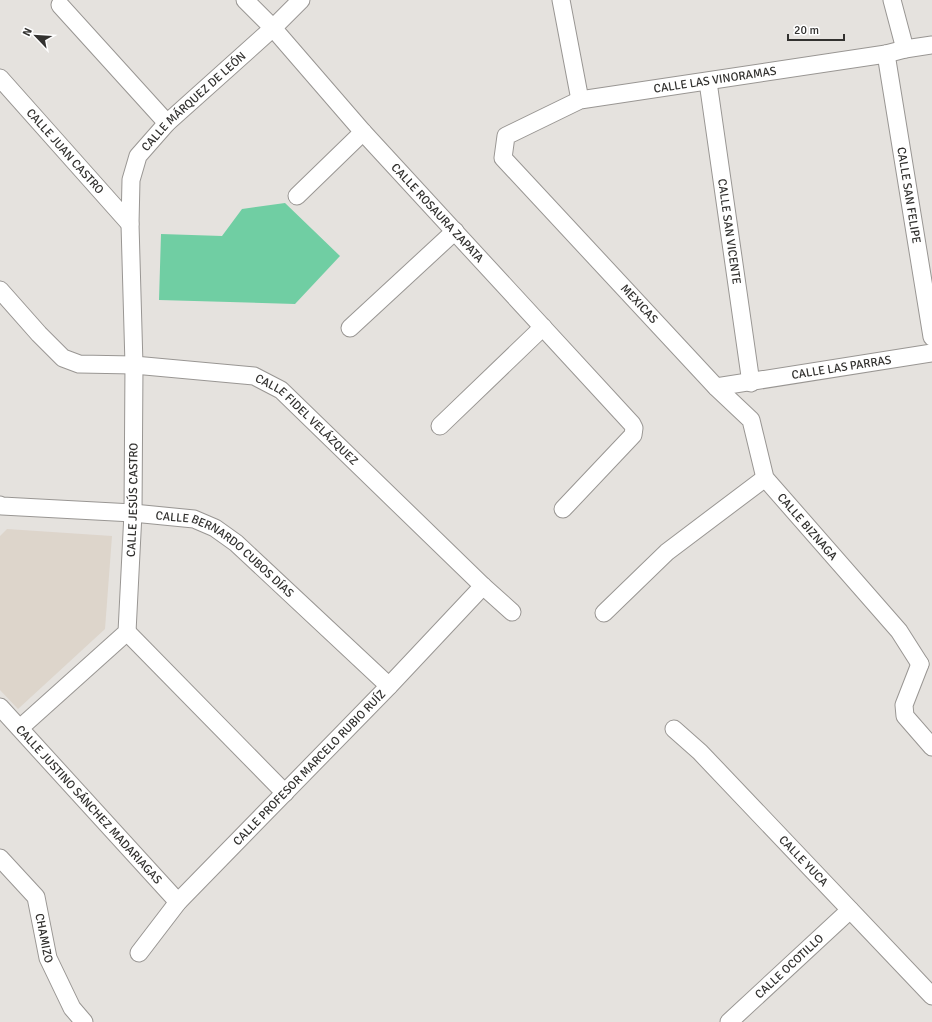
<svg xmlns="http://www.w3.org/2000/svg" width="932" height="1022" viewBox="0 0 932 1022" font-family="Signika,sans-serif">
<rect width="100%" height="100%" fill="#e5e2de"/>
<polygon fill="#ddd5cb" points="7,529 112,536 105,629 18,709 0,690 0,536"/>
<polygon fill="#70cea3" points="285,203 340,256 295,304 159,300 161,234 222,236 242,209"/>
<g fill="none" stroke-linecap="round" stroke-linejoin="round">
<g stroke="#999693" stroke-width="19">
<g id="street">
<path id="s1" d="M 245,0 L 273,28 L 363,132 L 632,424 L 634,428 L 633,435 L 563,509"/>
<polyline points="561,0 580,100"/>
<polyline points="892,0 905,49"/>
<polyline points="60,5 167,123"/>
<path id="s2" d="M 886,54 L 932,337"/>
<path id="s3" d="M 0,78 L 130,224"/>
<path id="s4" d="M 708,82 L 751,383"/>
<polyline points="297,196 363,132"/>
<path id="s5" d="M 0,290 L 39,334 L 63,358 L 79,364 L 134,365 L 254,376 L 281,390 L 483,586 L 512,612"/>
<polyline points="350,328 455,231"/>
<path id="s6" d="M 716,387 L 932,353"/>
<polyline points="440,426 543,327"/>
<path id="s7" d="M 0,505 L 2,506 L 133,513 L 194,519 L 215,528 L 236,543 L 389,686"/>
<polyline points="604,613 667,552 765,478"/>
<polyline points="127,632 285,793"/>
<path id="s8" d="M 920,664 L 899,631 L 765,478 L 751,420 L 716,387 L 503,158 L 506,136 L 580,100 L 886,54 L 905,49 L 932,45"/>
<polyline points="920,664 904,705 905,716 932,747"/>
<path id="s9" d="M 0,707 L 178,902"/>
<path id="s10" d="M 20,728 L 127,632 L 133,513 L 134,365 L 130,224 L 131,180 L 138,156 L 167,123 L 273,28 L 301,0"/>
<path id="s11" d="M 674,729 L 700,752 L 932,996"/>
<path id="s12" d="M 0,858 L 36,897 L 48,958 L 72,1008 L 84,1022"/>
<path id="s13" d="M 139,953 L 178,902 L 389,686 L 483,586"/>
<path id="s14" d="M 729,1022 L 850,910"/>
</g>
</g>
<use href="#street" stroke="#fff" stroke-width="17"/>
</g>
<g text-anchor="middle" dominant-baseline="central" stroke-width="3" stroke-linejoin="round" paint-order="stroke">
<g font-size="12" fill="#32312f" stroke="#fff">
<text stroke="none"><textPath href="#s8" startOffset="904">CALLE LAS VINORAMAS</textPath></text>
<text stroke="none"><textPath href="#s10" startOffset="699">CALLE MÁRQUEZ DE LEÓN</textPath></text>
<text stroke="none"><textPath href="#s3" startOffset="98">CALLE JUAN CASTRO</textPath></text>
<text stroke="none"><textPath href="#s2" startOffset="143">CALLE SAN FELIPE</textPath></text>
<text stroke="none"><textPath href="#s1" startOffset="287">CALLE ROSAURA ZAPATA</textPath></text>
<text stroke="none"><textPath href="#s4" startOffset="151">CALLE SAN VICENTE</textPath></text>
<text transform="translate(639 304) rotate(47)">MEXICAS</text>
<text stroke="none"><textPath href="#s6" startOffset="127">CALLE LAS PARRAS</textPath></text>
<text stroke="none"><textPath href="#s5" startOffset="354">CALLE FIDEL VELÁZQUEZ</textPath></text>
<text stroke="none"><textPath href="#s10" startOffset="276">CALLE JESÚS CASTRO</textPath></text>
<text transform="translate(807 527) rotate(49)">CALLE BIZNAGA</text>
<text stroke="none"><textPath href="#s7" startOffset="238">CALLE BERNARDO CUBOS DÍAS</textPath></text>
<text stroke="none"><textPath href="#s13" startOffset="252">CALLE PROFESOR MARCELO RUBIO RUÍZ</textPath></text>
<text stroke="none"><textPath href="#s9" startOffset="132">CALLE JUSTINO SÁNCHEZ MADARIAGAS</textPath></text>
<text stroke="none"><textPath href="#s11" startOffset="185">CALLE YUCA</textPath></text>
<text stroke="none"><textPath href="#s12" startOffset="95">CHAMIZO</textPath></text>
<text stroke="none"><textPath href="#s14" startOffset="82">CALLE OCOTILLO</textPath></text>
</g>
</g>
<g transform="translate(36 36) rotate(295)" stroke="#ffffff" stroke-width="3" paint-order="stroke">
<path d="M0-3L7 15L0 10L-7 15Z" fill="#32312f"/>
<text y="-6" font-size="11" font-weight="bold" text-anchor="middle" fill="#32312f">N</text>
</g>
<path d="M788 34v6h56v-6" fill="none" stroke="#32312f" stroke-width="2"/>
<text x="794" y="34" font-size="12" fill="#32312f" stroke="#ffffff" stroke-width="3" paint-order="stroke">20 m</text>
</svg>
